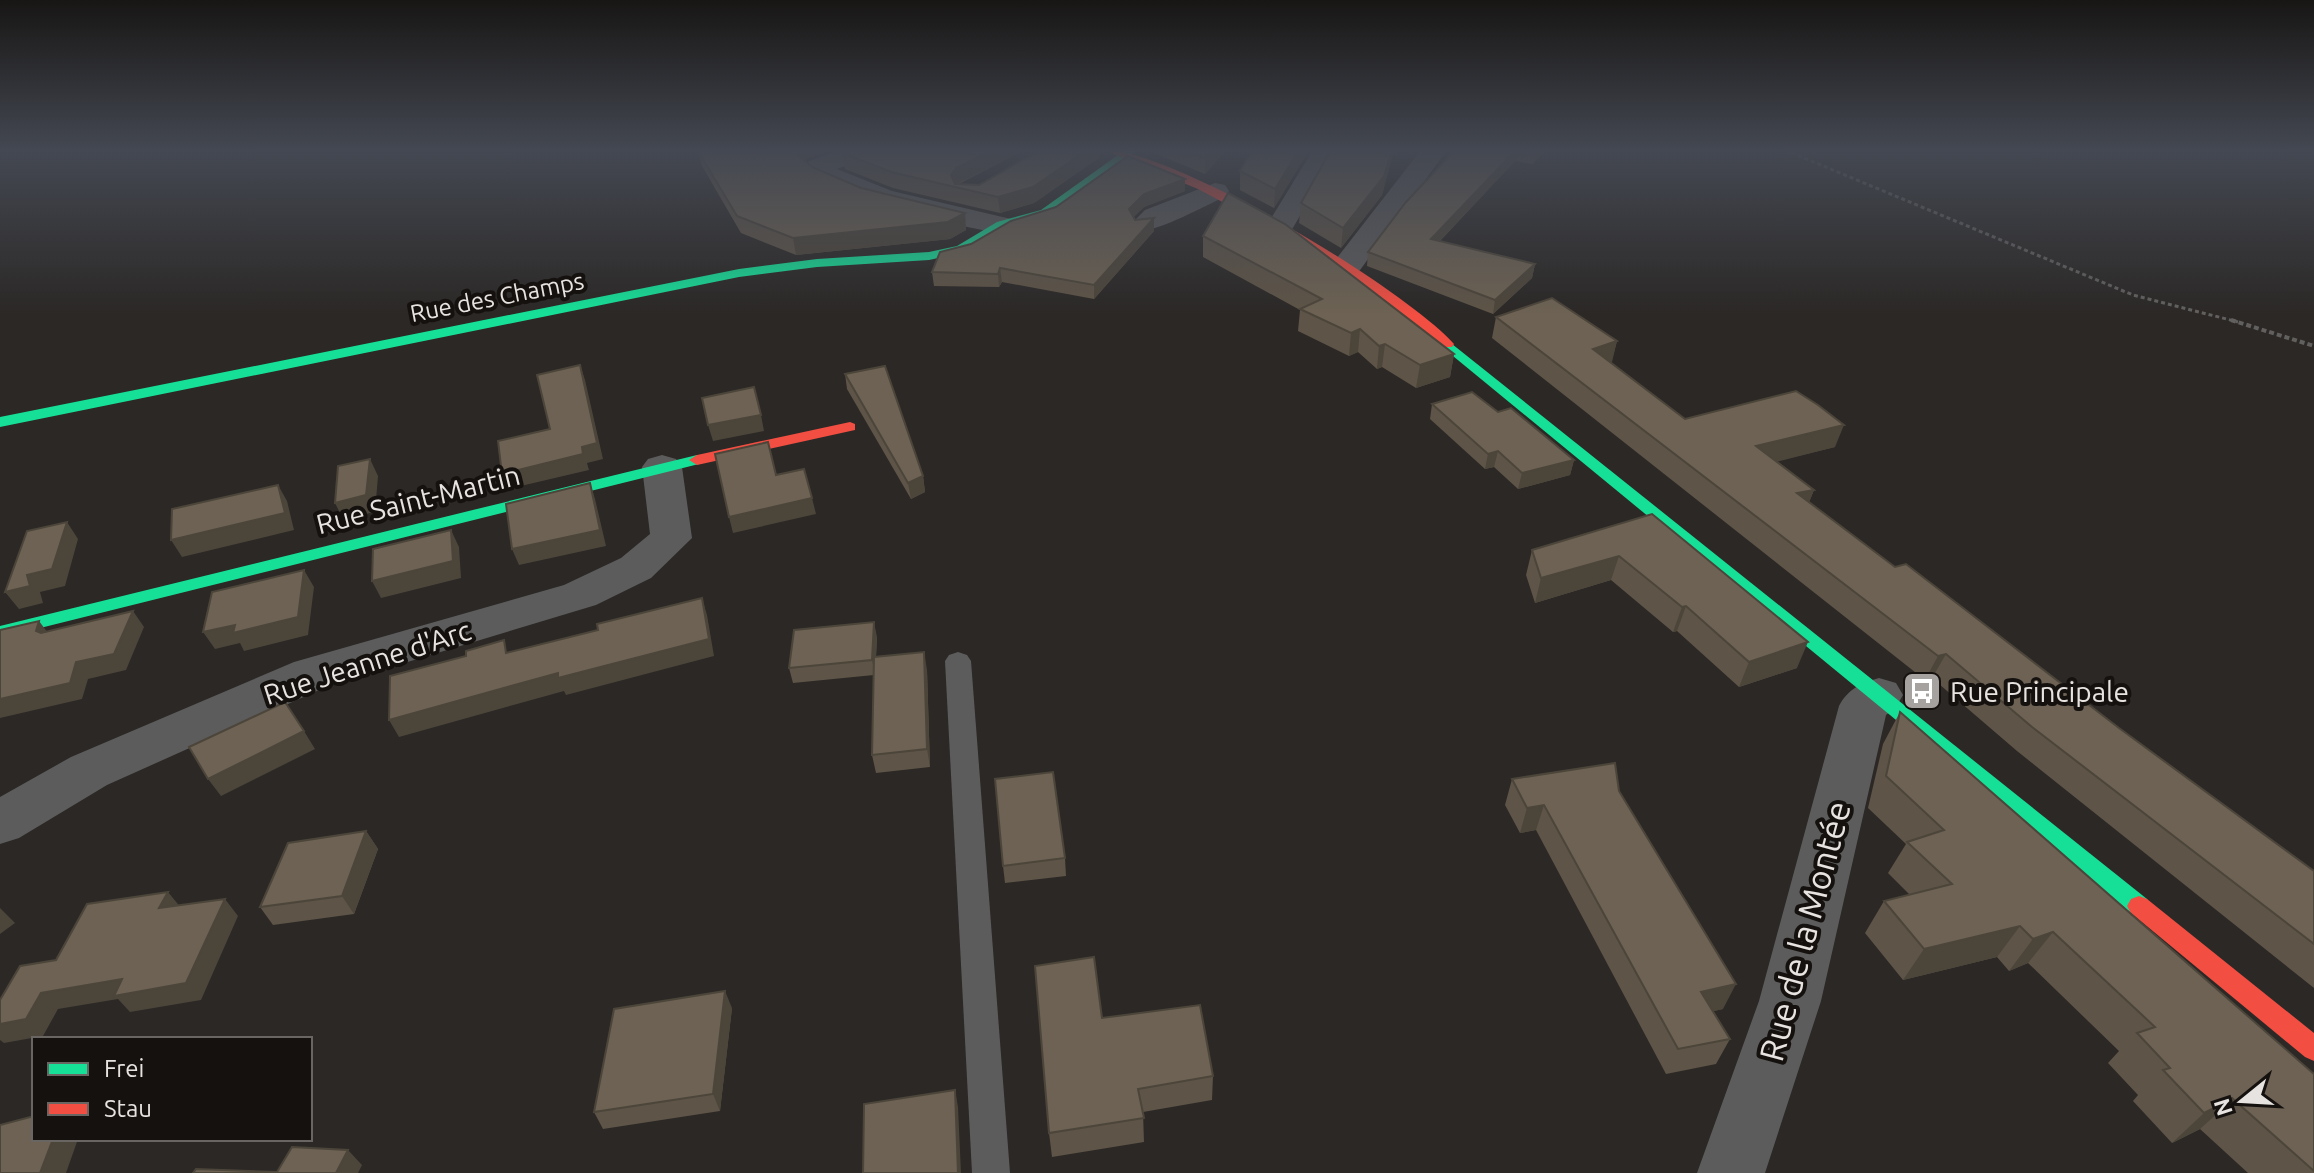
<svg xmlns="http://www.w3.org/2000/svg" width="2314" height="1173" viewBox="0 0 2314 1173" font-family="Ubuntu,sans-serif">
<rect width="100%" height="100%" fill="#2b2826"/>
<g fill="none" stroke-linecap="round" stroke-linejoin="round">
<polyline stroke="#62605f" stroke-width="3" stroke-dasharray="4 3" stroke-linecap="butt" points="1785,150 2133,295 2238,322"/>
<polyline stroke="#62605f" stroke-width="4" stroke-dasharray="5 3" stroke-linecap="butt" points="2231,320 2314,346"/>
<polygon fill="#5d5c5c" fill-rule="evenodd" points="958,652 967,655 971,661 1010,1173 972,1173 945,661 949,655"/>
<g fill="#5d5c5c" fill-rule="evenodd">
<path d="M 839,150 L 876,150 L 872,155 L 837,169 L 892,191 L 1011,219 L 1015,225 L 1011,231 L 1001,234 C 958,224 827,203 803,168 L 807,162 Z"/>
<polygon points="1313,150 1339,150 1291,231 1271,231 1267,225"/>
<polygon points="1421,150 1447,150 1355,277 1333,277 1329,270 1333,263"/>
<path d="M 1215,183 L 1225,185 L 1229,191 L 1225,197 C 1203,206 1154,235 1135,230 L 1131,224 L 1145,210 Z"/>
<polygon points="662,455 676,459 682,467 692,538 651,578 596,605 328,686 107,785 19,838 0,844 0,797 71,757 294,662 564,585 621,558 650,534 642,467 648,459"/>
<path d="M 1879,678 L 1896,683 L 1903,695 L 1896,707 L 1886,715 L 1821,1001 L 1765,1173 L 1697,1173 L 1759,1001 L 1839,706 C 1848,689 1861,683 1879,678 Z"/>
</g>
<g fill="#16e098" fill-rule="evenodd">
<polygon points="1125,150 1137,150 1049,214 1005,228 965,252 929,260 817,267 739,277 0,427 0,417 739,269 817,259 929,252 957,246 997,222 1041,210"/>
<polygon points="1447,340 2147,899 2151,906 2147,913 2139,916 2131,913 1442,347 1442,341"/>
<polygon points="697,455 705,460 703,463 0,638 0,626"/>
</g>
<g fill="#f24e42" fill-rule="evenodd">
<path d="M 1104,150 C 1176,150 1405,289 1454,344 L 1452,347 L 1442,347 L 1363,286 L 1283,234 L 1198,189 Z"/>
<polygon points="850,422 855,424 855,430 697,465 689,460 697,455"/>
<polygon points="2139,896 2147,899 2314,1033 2314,1061 2305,1057 2131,913 2127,906 2131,899"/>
</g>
</g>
<g fill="#5e5447">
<polygon points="1024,150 957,185 979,185 1040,150 1100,150 1100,157 1034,203 1000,213 893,188 845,169 843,153"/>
<polygon points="1147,150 1226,150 1205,174"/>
<polygon points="1252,150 1309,150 1274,208 1240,190 1240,171"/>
<polygon points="1331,150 1394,150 1382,195 1341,248 1299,223 1301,203"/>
<polygon points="1455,150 1545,150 1533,164 1515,161 1440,241 1535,264 1532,278 1493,314 1367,266 1368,252"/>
<polygon points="698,151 806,159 805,161 812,167 861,188 965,213 966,230 950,239 796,255 741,233 702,166"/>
<polygon points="1185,179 1185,191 1144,207 1133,217 1135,220 1154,231 1094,299 1002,282 999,287 934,286 932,272 971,244 1056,207"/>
<polygon points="1203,236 1454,354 1450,377 1416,388 1382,367 1377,369 1358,352 1349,356 1298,331 1300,310 1203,257"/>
<polygon points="1496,317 1617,341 1611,363 1685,419 1835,447 1777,461 1814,490 1809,502 1895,567 2119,728 2314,871 2314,988 2017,751 1932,678 1925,680 1492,338"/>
<polygon points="845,374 923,476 925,492 911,499 847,389"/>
<polygon points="1432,404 1498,412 1574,460 1570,475 1518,489 1494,467 1485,469 1430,419"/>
<polygon points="1652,514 1797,668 1739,687 1677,631 1673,632 1611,580 1535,603 1526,575 1532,550"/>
<polygon points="877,637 876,657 927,670 930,767 876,773 872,755 874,675 793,683 789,668"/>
<polygon points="1900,712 2314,1074 2314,1173 2248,1173 2200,1129 2172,1143 2133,1101 2138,1095 2108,1063 2119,1051 2028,963 2009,971 1997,957 1903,980 1865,933 1884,901 1910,895 1888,873 1906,844 1868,808 1883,744"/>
<polygon points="1512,779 1619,791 1723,1009 1713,1011 1730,1039 1716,1064 1666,1074 1536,830 1520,833 1505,805"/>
<polygon points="366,831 378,849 354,914 273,925 260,907"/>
<polygon points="1065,858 1066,876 1005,883 1003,866"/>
<polygon points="732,1008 720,1111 603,1129 594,1112"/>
<polygon points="1102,1018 1213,1076 1212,1100 1143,1112 1144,1142 1052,1157 1049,1133"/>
</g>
<g fill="#4c453a">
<polygon points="800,150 830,150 806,159 801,170 798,155"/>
<polygon points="992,150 1024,150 952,186 951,175 956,168"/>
<polygon points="1087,150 1100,150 1100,157 1034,203 1000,213 998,197"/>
<polygon points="1212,150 1226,150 1205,174 1205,158"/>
<polygon points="1299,150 1309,150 1274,208 1275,189"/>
<polygon points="1392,150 1394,150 1393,154 1382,195 1341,248 1343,228"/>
<polygon points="1516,150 1515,161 1429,252 1431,239"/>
<polygon points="1537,150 1545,150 1533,164 1536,152"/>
<polygon points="1185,179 1185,191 1144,207 1129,222 1129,209 1144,194"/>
<polygon points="965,213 966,230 950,239 796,255 793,238"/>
<polygon points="1154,218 1154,231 1094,299 1094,285"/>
<polygon points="1535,264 1532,278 1493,314 1495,300"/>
<polygon points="1000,268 1002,282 999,287 998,274"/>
<polygon points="1360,329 1358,352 1349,356 1351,333"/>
<polygon points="1617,341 1612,362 1588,371 1593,349"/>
<polygon points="1385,344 1382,367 1377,369 1379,346"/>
<polygon points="1454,354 1450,377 1416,388 1420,365"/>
<polygon points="580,365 585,380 603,459 587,463 589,470 508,489 502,474 582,447"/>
<polygon points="761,415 764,431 713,441 708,425"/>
<polygon points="1844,425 1835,447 1748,469 1756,446"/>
<polygon points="1498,451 1494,467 1485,469 1488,454"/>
<polygon points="370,459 378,476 375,512 343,519 335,503"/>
<polygon points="1574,460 1570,475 1518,489 1522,473"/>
<polygon points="923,476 925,492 911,499 908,483"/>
<polygon points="590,483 595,499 606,546 519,565 512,549"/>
<polygon points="278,485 287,501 294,530 182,557 171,540"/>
<polygon points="1814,490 1805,513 1797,493"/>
<polygon points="812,498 816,514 733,533 729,517"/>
<polygon points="67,522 78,539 65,586 40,592 43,603 19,609 5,592 27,575"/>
<polygon points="451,530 459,547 461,578 381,598 372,581"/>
<polygon points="1619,556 1611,580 1535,603 1541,578"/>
<polygon points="304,570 314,587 308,635 244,651 240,643 215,649 203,632"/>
<polygon points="702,598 707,615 714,656 566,695 564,691 399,737 389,720"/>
<polygon points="1686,606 1677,631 1673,632 1682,607"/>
<polygon points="133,611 144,627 126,670 88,679 82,699 0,718 0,699 76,662"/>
<polygon points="39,621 51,637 36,631"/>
<polygon points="874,622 877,637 875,675 872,660"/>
<polygon points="1808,642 1797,668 1739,687 1749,662"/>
<polygon points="924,652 927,670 930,767 927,749"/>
<polygon points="1946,654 1932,678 1925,680 1938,656"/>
<polygon points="304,731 315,749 221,796 208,779"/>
<polygon points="1544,805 1536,830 1520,833 1527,808"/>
<polygon points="366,831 378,849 354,914 342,896"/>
<polygon points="168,892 182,909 159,908"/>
<polygon points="225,899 238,916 201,1000 130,1012 118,999 58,1009 43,1036 4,1043 0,1040 0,1024 41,993"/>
<polygon points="0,908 15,923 0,934"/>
<polygon points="2020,926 1997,957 1903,980 1924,949"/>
<polygon points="2053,932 2028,963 2009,971 2033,939"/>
<polygon points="1736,984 1723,1009 1689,1017 1701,992"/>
<polygon points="725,991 732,1008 720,1111 713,1094"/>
<polygon points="955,1090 958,1107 961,1173 958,1173"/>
<polygon points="2233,1099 2200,1129 2172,1143 2204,1113"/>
<polygon points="53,1139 78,1139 66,1173 40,1173"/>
<polygon points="348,1150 362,1165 358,1173 336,1173"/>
</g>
<g fill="#6d6253" stroke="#4c453a" stroke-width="2">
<polygon points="704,150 800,150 798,155 812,167 861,188 965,213 948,222 793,238 737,216 698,151"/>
<polygon points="851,150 992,150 956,168 951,175 955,184 979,185 1040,150 1087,150 1033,187 998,197 891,172 843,153"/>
<polygon points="1184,150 1212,150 1205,158"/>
<polygon points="1252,150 1299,150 1275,189 1240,171"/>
<polygon points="1331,150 1392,150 1384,176 1343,228 1301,203"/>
<polygon points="1455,150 1516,150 1431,239 1535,264 1495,300 1368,252 1406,202"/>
<polygon points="1128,156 1185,179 1144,194 1129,209 1135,220 1154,218 1094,285 1000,268 998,274 932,272 940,252 971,244 1011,221 1056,207"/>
<polygon points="1228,193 1285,224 1454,354 1420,365 1385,344 1379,346 1360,329 1351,333 1300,309 1322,299 1203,236"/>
<polygon points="1552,298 1617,341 1593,349 1685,419 1796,391 1818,405 1844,425 1756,446 1814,490 1797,493 1895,567 1906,564 2119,728 2314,871 2314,944 2032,727 1946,654 1938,656 1496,317"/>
<polygon points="580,365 597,443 582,447 583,454 502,474 498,441 550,429 537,375"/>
<polygon points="885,366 923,476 908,483 845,374"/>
<polygon points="754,387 761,415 708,425 702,398"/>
<polygon points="1472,392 1498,412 1511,408 1574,460 1522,473 1498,451 1488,454 1432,404"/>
<polygon points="768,442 776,475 804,469 812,498 729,517 715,454"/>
<polygon points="370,459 366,495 335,503 338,466"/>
<polygon points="590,483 600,530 512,549 506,504"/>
<polygon points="278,485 285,513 171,540 172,509"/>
<polygon points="1652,514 1808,642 1749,662 1686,606 1682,607 1619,556 1541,578 1532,550"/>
<polygon points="67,522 52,569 27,575 30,586 5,592 27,531"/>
<polygon points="451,530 453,561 372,581 373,549"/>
<polygon points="304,570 298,617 233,633 235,625 203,632 212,592"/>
<polygon points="702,598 709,639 558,678 558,673 389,720 390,676 466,656 466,651 504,640 506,653 598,630 597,624"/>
<polygon points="133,611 114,654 76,662 70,683 0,699 0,630 39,621 36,631 41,633"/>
<polygon points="874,622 872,660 789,668 794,630"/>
<polygon points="924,652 927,749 872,755 874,657"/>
<polygon points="285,702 304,731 208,779 189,747"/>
<polygon points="1900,712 2314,1074 2314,1171 2233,1099 2204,1113 2163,1070 2170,1068 2137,1033 2155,1027 2053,932 2033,939 2020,926 1924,949 1884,901 1952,884 1907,842 1944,830 1886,776"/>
<polygon points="1615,763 1619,791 1736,984 1701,992 1730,1039 1678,1049 1544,805 1527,808 1512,779"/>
<polygon points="1053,772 1065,858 1003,866 995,779"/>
<polygon points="366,831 342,896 260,907 288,843"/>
<polygon points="168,892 159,908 225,899 186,983 114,996 122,979 41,993 26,1019 0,1024 0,1000 20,966 56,960 87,904"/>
<polygon points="1094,957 1102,1018 1200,1005 1213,1076 1138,1089 1144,1118 1049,1133 1035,966"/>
<polygon points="725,991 713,1094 594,1112 614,1009"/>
<polygon points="955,1090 958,1173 863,1173 864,1104"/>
<polygon points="34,1116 34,1139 53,1139 40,1173 0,1173 0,1125"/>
<polygon points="292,1147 348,1150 336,1173 193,1173 196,1169 277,1172"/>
</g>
<linearGradient id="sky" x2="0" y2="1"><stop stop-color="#181615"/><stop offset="0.48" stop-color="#444852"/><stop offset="1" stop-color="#444852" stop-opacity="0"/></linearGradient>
<rect width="2314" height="314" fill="url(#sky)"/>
<defs>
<g id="bus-square" transform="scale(2)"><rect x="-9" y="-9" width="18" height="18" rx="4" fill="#a5a2a0" stroke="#14110f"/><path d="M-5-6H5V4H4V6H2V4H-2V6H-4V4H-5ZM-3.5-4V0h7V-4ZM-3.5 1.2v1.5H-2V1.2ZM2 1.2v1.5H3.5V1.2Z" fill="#fff"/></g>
</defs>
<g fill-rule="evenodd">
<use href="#bus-square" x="1922" y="691"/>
</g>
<g text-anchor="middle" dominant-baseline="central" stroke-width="8" stroke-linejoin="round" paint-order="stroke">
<g font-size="24" fill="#e7e3e1" stroke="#14110f">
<text transform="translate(497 297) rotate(-11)">Rue des Champs</text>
</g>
<g font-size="28" fill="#e7e3e1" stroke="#14110f">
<text transform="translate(418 499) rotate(-14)">Rue Saint-Martin</text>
<text transform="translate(367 662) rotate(-18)">Rue Jeanne d'Arc</text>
</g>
<g font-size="28" fill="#e7e3e1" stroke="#14110f" text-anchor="start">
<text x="1950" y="691">Rue Principale</text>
</g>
<g font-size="34" fill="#e7e3e1" stroke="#14110f">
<text transform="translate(1804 931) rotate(-75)">Rue de la Montée</text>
</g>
</g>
<rect x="32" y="1037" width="280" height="104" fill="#14110f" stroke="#686563" stroke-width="2"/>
<rect x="48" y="1063" width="40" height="12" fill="#16e098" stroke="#686563" stroke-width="2"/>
<text x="104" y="1077" font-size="24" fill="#e7e3e1">Frei</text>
<rect x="48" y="1103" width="40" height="12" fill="#f24e42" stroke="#686563" stroke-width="2"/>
<text x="104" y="1117" font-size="24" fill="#e7e3e1">Stau</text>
<g transform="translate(2242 1101) rotate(252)" stroke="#14110f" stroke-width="6" paint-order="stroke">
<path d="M0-6L14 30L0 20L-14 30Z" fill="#e7e3e1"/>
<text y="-12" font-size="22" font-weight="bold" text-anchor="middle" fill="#e7e3e1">N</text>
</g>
</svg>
